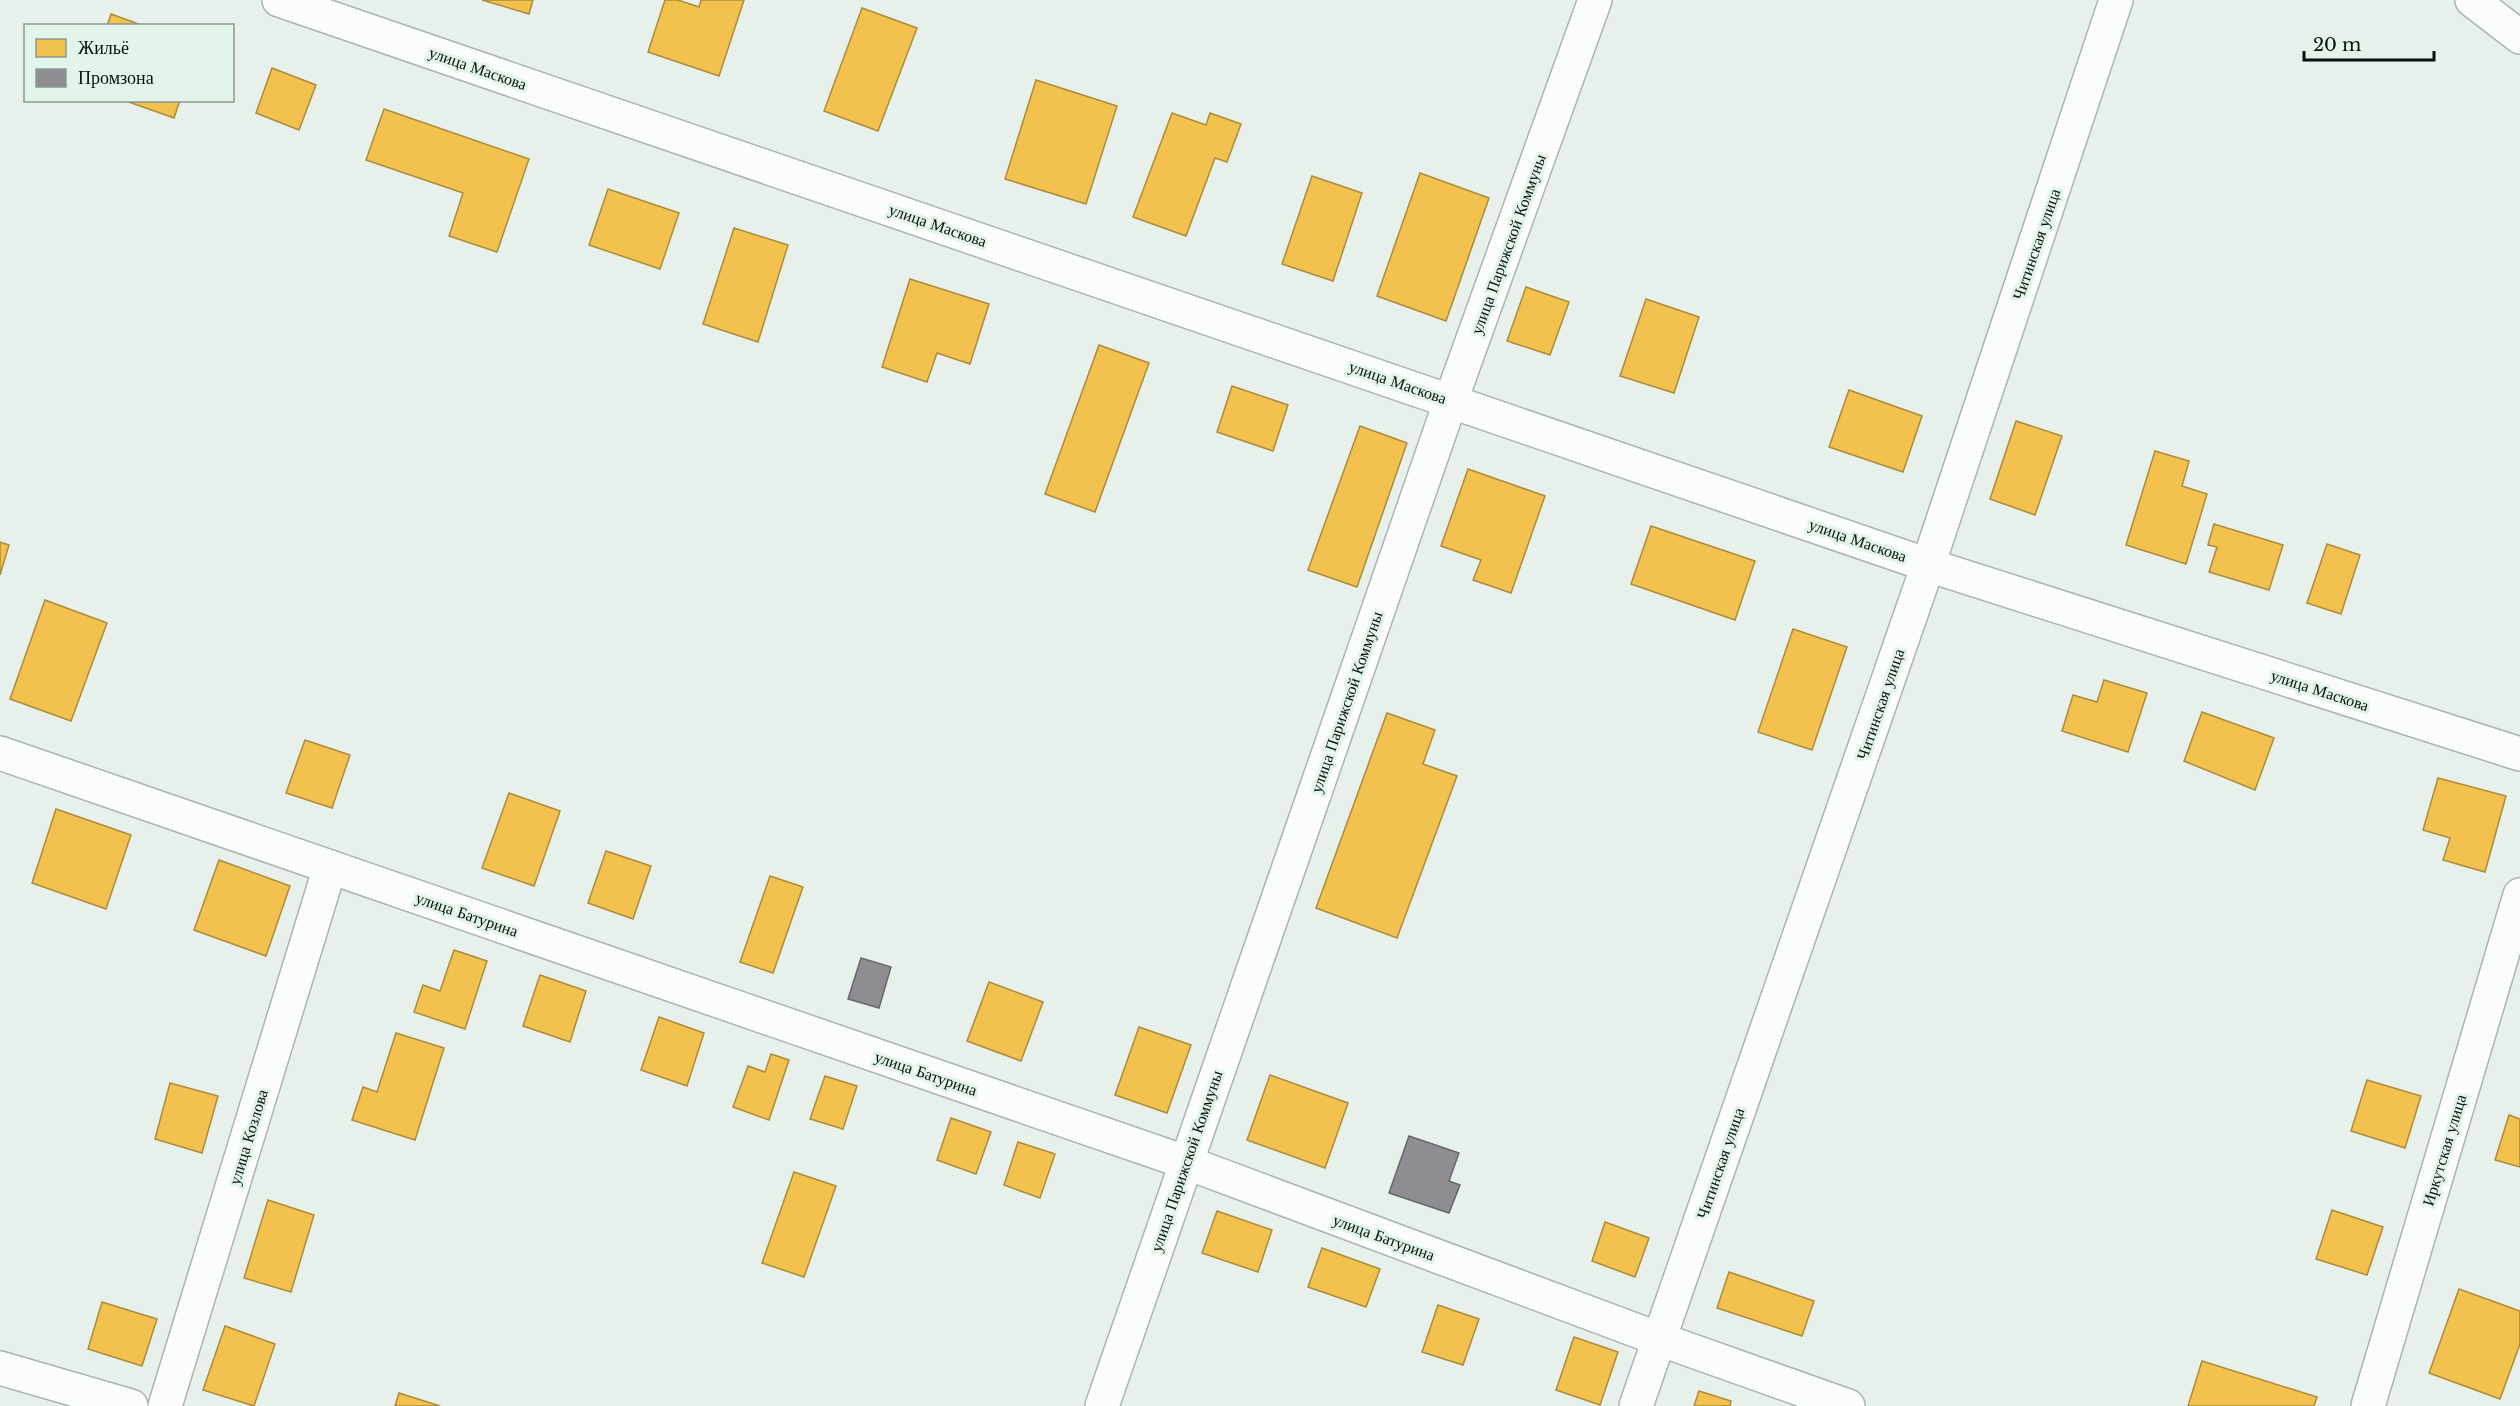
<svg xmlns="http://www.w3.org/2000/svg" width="2520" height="1406" viewBox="0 0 2520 1406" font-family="'Libre Baskerville',serif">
<rect width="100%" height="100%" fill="#e7f0eb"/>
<g fill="#f2c14e" stroke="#ac8c3a" stroke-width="1.5">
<polygon points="482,0 533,0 529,14"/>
<polygon points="665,0 678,0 699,7 701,0 744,0 719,76 648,52"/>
<polygon points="862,8 917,28 878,131 824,111"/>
<polygon points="111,14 144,26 107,26"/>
<polygon points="272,68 316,85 299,130 256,113"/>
<polygon points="1036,80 1117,106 1086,204 1005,179"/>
<polygon points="123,100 180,100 174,118"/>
<polygon points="384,109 529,159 497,252 449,236 463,193 366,160"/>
<polygon points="1172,113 1206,125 1210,113 1241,124 1227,162 1215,158 1186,236 1133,217"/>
<polygon points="1420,173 1489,198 1446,321 1377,296"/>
<polygon points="1312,176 1362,193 1333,281 1282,264"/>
<polygon points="608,189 679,213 660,269 589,245"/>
<polygon points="734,228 788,245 758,342 703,324"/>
<polygon points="910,279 989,304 970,364 937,353 927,382 882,367"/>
<polygon points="1526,287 1569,302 1550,355 1507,341"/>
<polygon points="1646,299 1699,317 1674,393 1620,376"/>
<polygon points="1099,345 1149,363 1095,512 1045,494"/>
<polygon points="1232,386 1288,405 1273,451 1217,432"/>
<polygon points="1849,390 1922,416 1903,472 1829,447"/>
<polygon points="2016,421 2062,436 2035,515 1990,499"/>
<polygon points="1360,426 1407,443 1357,587 1308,570"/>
<polygon points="2155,451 2189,461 2182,486 2207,494 2186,564 2126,545"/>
<polygon points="1468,469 1545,496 1511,593 1473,580 1481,560 1441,546"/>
<polygon points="2214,524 2283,545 2269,590 2209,572 2217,547 2208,545"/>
<polygon points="1651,526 1755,561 1735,620 1631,584"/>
<polygon points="0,542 9,545 0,575"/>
<polygon points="2327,544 2360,555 2341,614 2307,603"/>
<polygon points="45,600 107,623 71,721 10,699"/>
<polygon points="1793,629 1847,647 1812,750 1758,732"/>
<polygon points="2104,680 2147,693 2128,752 2062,731 2073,695 2097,702"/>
<polygon points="2202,712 2274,738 2255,790 2184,761"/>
<polygon points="1387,713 1435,730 1423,764 1457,776 1397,938 1316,908"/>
<polygon points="305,740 350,755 332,808 286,793"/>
<polygon points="2438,778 2506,796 2485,872 2443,860 2450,838 2423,830"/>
<polygon points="509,793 560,811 534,886 482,868"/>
<polygon points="56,809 131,835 106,909 32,883"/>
<polygon points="606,851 651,866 633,919 588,903"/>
<polygon points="219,860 290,886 266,956 194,930"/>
<polygon points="770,876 803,887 773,973 740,962"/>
<polygon points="454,950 487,961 465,1029 414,1012 423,985 440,991"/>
<polygon points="540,975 586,991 570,1042 523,1026"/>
<polygon points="989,982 1043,1002 1021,1061 967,1041"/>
<polygon points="659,1017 704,1033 687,1086 641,1070"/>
<polygon points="1139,1027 1191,1045 1167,1113 1115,1095"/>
<polygon points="396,1033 444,1048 415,1140 352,1120 363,1087 377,1092"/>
<polygon points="771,1054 789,1060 769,1120 733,1107 748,1066 765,1072"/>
<polygon points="1270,1075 1348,1103 1325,1168 1247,1140"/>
<polygon points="825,1076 857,1086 843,1129 810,1119"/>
<polygon points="2367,1080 2421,1096 2405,1148 2351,1131"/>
<polygon points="170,1083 218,1096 202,1153 155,1139"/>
<polygon points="2509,1115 2520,1119 2520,1167 2495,1160"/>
<polygon points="951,1118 991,1132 976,1174 937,1160"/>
<polygon points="1018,1142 1055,1154 1040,1198 1004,1185"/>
<polygon points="794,1172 836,1186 804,1277 762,1263"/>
<polygon points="268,1200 314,1215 291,1292 244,1278"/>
<polygon points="2332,1210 2383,1227 2367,1275 2316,1259"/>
<polygon points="1217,1211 1272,1230 1258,1272 1202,1253"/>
<polygon points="1605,1222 1649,1238 1635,1277 1592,1261"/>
<polygon points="1322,1248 1380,1269 1366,1307 1308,1287"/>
<polygon points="1729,1272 1814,1301 1802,1336 1717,1308"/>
<polygon points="2459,1289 2520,1311 2520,1344 2500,1399 2429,1373"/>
<polygon points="102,1302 157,1319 142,1366 88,1349"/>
<polygon points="1438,1305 1479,1319 1463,1365 1422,1352"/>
<polygon points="225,1326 275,1344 254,1406 203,1390"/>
<polygon points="1574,1337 1618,1352 1600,1405 1556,1390"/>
<polygon points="2202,1361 2317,1397 2314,1406 2188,1406"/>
<polygon points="1699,1391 1731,1401 1730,1406 1694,1406"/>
<polygon points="399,1393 440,1406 395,1406"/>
</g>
<g fill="#8d8d92" stroke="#66686a" stroke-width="1.5">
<polygon points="861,958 891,967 879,1008 848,999"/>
<polygon points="1409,1136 1459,1153 1449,1181 1460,1185 1449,1213 1389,1193"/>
</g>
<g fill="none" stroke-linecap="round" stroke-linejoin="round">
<g stroke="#adb4b0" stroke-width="36">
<g id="minor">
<polyline points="279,0 1928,565 2520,754"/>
<polyline points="2472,0 2520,37"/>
<polyline points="0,753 1185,1162 1659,1339 1848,1406"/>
<polyline points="0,1368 131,1406"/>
<polyline points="165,1406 330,867"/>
<polyline points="1102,1406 1451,400 1595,0"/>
<polyline points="1636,1406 1928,565 2116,0"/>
<polyline points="2368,1406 2520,895"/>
</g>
</g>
<use href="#minor" stroke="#fbfdfc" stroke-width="33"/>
</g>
<g text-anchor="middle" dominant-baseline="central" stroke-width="6" stroke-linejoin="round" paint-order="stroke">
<g font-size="16" fill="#0a100d" stroke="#e3f4ea">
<text transform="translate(478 68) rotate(19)">улица Маскова</text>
<text transform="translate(938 225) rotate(19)">улица Маскова</text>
<text transform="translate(1508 244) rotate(-70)">улица Парижской Коммуны</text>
<text transform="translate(2036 244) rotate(-71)">Читинская улица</text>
<text transform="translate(1398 382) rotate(19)">улица Маскова</text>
<text transform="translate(1858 540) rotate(19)">улица Маскова</text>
<text transform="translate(2320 690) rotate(18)">улица Маскова</text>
<text transform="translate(1346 702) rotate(-71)">улица Парижской Коммуны</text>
<text transform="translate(1880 704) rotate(-71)">Читинская улица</text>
<text transform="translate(467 914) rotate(19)">улица Батурина</text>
<text transform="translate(926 1073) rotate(19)">улица Батурина</text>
<text transform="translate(248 1137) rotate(-73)">улица Козлова</text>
<text transform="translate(2444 1150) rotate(-73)">Иркутская улица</text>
<text transform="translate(1186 1161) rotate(-71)">улица Парижской Коммуны</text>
<text transform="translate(1720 1163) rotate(-71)">Читинская улица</text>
<text transform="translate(1384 1237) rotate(20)">улица Батурина</text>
</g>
</g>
<rect x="24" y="24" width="210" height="78" fill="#e3f4ea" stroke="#8c9992" stroke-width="1.5"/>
<rect x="36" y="39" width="30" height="18" fill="#f2c14e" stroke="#8c9992" stroke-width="1.5"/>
<text x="78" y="54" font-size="18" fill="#0a100d">Жильё</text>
<rect x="36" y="69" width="30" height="18" fill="#8d8d92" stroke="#8c9992" stroke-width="1.5"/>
<text x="78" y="84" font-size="18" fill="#0a100d">Промзона</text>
<path d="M2304 51v9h130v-9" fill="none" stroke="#0a100d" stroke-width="3"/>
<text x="2313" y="51" font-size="18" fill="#0a100d" stroke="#e3f4ea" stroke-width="4.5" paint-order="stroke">20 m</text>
</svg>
